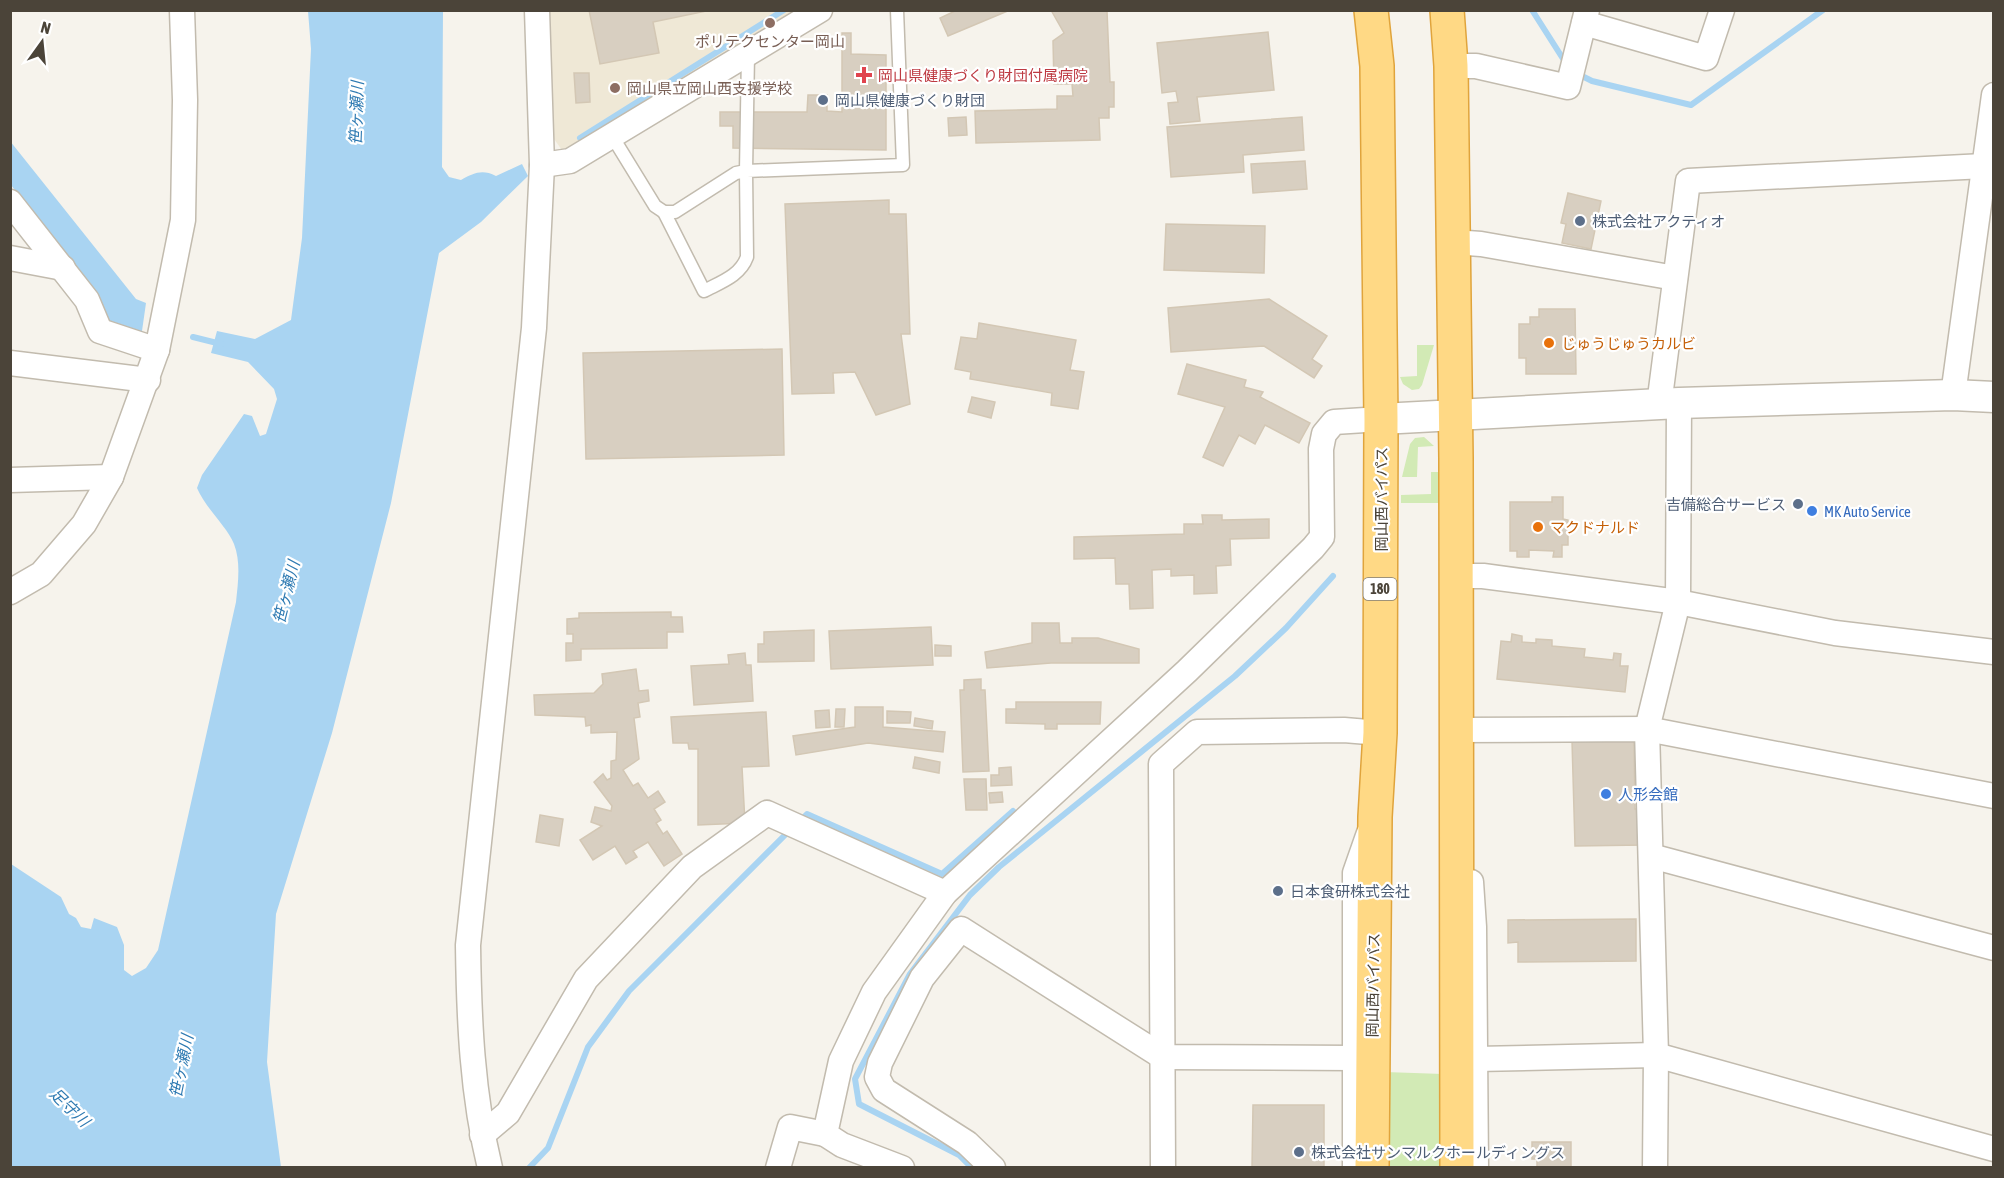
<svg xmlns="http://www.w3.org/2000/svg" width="2004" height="1178" viewBox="0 0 2004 1178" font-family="'Asap Condensed','Noto Sans JP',sans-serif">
<rect width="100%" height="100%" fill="#f6f3ec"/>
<polygon fill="#efe8d6" points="549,11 802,11 567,157 554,139"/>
<g fill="#d2eab5">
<polygon points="1417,345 1434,345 1422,385 1419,389 1412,390 1403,384 1400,377 1417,376"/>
<polygon points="1424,437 1434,446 1418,447 1417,477 1402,477 1410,444 1415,438"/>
<polygon points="1431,472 1442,472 1443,503 1401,503 1401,495 1431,494"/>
<polygon points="1385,1072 1443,1074 1442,1167 1386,1167"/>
</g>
<g fill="#a9d4f2">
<path d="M 308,11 L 443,11 L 442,167 L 449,177 L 461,180 C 474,173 482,169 496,176 L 522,164 L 528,176 L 481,222 L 439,253 L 391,503 L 332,733 L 276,914 L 267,1062 L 281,1167 L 11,1167 L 11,864 L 61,897 L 69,914 L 76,918 L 81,927 L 91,929 L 94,918 L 117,927 L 124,945 L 124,970 L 132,976 L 146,968 L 158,950 L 236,602 C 238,583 241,562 234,544 C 226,525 206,509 197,488 L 202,475 L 244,414 L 252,416 L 260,436 L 266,434 L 277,399 L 274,389 L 248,362 L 211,353 L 217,331 L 255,339 L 291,320 L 302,238 L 311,49 Z"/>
<polygon points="10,141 136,299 146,303 142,331 133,337 107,329 98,297 11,185"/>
</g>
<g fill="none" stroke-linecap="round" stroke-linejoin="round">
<g stroke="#a9d4f2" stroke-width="6">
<polyline points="1532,10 1567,65"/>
<polyline points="1576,73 1592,81 1691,105 1823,10"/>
<polyline points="580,138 784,10"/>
<polyline points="193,337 221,344"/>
<polyline points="799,822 807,814 942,874 1013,811 1020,818"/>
<polyline points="529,1168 548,1148 588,1047 629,991 791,829"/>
<polyline points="972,1168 959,1155 859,1104 855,1079 910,974 970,895 999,867 1235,676 1286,628 1333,576"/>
</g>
</g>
<g fill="#d8cfc1" stroke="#d3c7b4" stroke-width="1.5">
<polygon points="589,10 711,10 653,22 659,53 600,64"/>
<polygon points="957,10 1010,10 948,36 940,18"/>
<polygon points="1051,10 1107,11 1110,82 1114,82 1114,107 1109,107 1109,118 1099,118 1100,140 976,143 975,111 1057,109 1057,96 1073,96 1072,84 1054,84 1053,41 1064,33"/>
<polygon points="1268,32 1274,90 1197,97 1200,121 1170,124 1168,103 1178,102 1176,91 1162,93 1157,43"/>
<polygon points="842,33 851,33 851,54 886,55 886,150 733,148 733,126 720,126 720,112 807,112 808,95 827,95 827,111 842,112"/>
<polygon points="574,73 589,73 590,102 576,103"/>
<polygon points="966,117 967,135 949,136 948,118"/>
<polygon points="1302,117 1304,150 1243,155 1244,172 1171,177 1167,127"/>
<polygon points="1305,161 1307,189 1253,193 1251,164"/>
<polygon points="1568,193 1601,201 1591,249 1562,243 1566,224 1561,223"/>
<polygon points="889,200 889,214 906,214 910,334 901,334 910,404 876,415 855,372 833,373 834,393 792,394 785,204"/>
<polygon points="1166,224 1265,226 1264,273 1164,270"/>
<polygon points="1269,299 1327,336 1312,359 1322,366 1314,378 1264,346 1171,352 1168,308"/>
<polygon points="1539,309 1575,309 1576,374 1526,374 1526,358 1519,358 1519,324 1530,324 1530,317 1539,317"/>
<polygon points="979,323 1076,340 1070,370 1084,372 1078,409 1051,405 1052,393 970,379 971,372 955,369 961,337 977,339"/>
<polygon points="782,349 784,455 586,459 583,353"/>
<polygon points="1187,364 1246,380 1244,387 1263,392 1260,397 1310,423 1299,443 1265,425 1255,444 1239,435 1223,466 1203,457 1225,407 1178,394"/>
<polygon points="972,397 995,402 991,418 968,412"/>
<polygon points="1552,497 1563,497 1563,519 1568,520 1568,545 1562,545 1562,557 1553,557 1554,551 1529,550 1529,557 1517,557 1517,551 1510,551 1510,502 1552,502"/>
<polygon points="1202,515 1222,515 1222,520 1269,519 1269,538 1230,539 1231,565 1216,566 1217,593 1194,594 1194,575 1171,576 1171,569 1152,570 1153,608 1130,609 1129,584 1116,584 1115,558 1074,559 1074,537 1184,534 1184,524 1203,524"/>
<polygon points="671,612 671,617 682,617 683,632 667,632 667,648 581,649 581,660 566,661 566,643 573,643 573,634 567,634 567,619 579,618 579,613"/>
<polygon points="1032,623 1059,623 1060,643 1072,643 1072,638 1098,638 1139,649 1139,663 1051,663 987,668 985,652 1032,643"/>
<polygon points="931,627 933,665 831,669 829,631"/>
<polygon points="814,630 814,661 758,662 758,644 764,644 764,632"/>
<polygon points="1512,634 1522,636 1522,642 1536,643 1536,639 1552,640 1552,646 1585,649 1584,657 1613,660 1614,653 1621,654 1620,666 1628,666 1625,692 1497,679 1501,641 1511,642"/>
<polygon points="935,645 951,646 951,656 935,656"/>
<polygon points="745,653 746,665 751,665 753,701 694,705 691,666 729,664 728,655"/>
<polygon points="636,669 639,691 648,690 649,701 638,703 640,717 634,718 639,759 623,770 633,786 638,783 648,798 658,791 665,802 654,809 661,820 656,823 663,834 667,831 682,854 664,866 648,842 633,851 637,857 626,864 615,846 593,860 580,840 602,826 591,822 595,807 611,811 612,806 594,782 603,774 607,780 611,778 611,761 616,760 617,732 591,733 591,725 586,726 585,717 535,715 534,695 594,693 603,684 602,674"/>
<polygon points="981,679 981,690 985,690 989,771 963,772 960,690 964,690 964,680"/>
<polygon points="1016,702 1101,702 1100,724 1057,724 1057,729 1045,729 1045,724 1006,723 1006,709 1016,709"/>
<polygon points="855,707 883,707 883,727 945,732 943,752 868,743 796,755 793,736 855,727"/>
<polygon points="836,709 845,709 844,727 835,727"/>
<polygon points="829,710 830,727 816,728 815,711"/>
<polygon points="887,711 911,712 910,723 887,723"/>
<polygon points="766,712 769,766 742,767 745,823 698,825 698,749 689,749 688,743 673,743 671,717"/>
<polygon points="915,718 933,721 932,729 914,726"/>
<polygon points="1634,740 1635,809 1644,809 1644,845 1575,846 1572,741"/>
<polygon points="915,757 940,762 939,773 913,768"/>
<polygon points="1011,767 1012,785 991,786 991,775 999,775 999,768"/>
<polygon points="964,779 986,779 987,810 966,810"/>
<polygon points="1002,792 1003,802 990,803 989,793"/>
<polygon points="540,815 563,819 559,846 536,842"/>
<polygon points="1636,919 1636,961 1518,962 1518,942 1508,943 1508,920"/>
<polygon points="1253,1105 1324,1105 1324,1168 1252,1168"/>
<polygon points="1532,1142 1571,1142 1571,1168 1537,1168 1537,1159 1532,1159"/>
</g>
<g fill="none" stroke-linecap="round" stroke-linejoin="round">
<g stroke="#c2bbae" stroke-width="15">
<g id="service">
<polyline points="612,136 655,206 664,212 675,212 736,173 746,171 748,54"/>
<path d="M 664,212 L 704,291 C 721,282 740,276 747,257 L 746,171 L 903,165 L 897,10"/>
</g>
</g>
<g stroke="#c2bbae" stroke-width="27">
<g id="minor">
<polyline points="1584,23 1706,58 1722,10"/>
<polyline points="1451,66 1476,66 1568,87 1587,10"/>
<polyline points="542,165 570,161 820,10"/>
<polyline points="10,202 87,300 100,331 157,350"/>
<polyline points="1453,242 1481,244 1675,278"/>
<polyline points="10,258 63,268"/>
<polyline points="10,363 148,380"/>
<polyline points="1953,395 1994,95"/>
<polyline points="1659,405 1688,181 1984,166"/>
<polyline points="10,480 111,477"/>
<polyline points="1456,576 1483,576 1678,602 1835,633 1994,652"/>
<polyline points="10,592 41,574 84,524 111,477 157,350 183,220 185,100 182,10"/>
<polyline points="1456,730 1647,729 1994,796"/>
<polyline points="1651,856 1994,948"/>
<polyline points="1471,882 1474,927 1476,1168"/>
<polyline points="1476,1059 1656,1055 1994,1149"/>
<polyline points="482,1135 508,1113 586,979 692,867 767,813 945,893"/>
<path d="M 490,1168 C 472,1094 469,1020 468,945 L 534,328 L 542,165 L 537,10"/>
<polyline points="778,1168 790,1127 825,1134"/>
<polyline points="902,1168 842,1145 825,1134 841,1061 874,992 945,893 1187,671 1313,548 1322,537 1321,449 1324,434 1334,422 1381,419"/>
<polyline points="993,1168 967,1143 884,1090 877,1077 880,1063 922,978 961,929 1163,1057 1354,1058"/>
<polyline points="1163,1168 1161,764 1197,732 1344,730 1380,733"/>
<polyline points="1355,1168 1355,873 1369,833"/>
<polyline points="1655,1168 1656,1055 1647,729 1678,602 1679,403"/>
</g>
</g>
<g stroke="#c2bbae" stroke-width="33">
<polyline id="tertiary" points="1381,419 1679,403 1953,395 1994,397"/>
</g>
<g stroke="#e0a43c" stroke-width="36">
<g id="trunk">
<polyline points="1371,10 1377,66 1381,419 1380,733 1375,817 1372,1168"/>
<polyline points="1447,10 1451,66 1456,458 1457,1168"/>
</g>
</g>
<use href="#service" stroke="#fff" stroke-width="12"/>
<use href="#minor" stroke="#fff" stroke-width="24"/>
<use href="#tertiary" stroke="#fff" stroke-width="30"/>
<use href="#trunk" stroke="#ffd985" stroke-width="33"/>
</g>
<g fill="#8d6e63" stroke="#fff" stroke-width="2">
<circle cx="770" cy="23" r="6"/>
<circle cx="615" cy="88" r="6"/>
</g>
<path fill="#e0444e" stroke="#fff" stroke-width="2" d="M861 66h6v6h6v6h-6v6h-6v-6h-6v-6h6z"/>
<g fill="#5c6f8a" stroke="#fff" stroke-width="2">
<circle cx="823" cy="100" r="6"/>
<circle cx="1580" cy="221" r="6"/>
<circle cx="1798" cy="504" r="6"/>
<circle cx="1278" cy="891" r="6"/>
<circle cx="1299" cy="1152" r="6"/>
</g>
<g fill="#e8710a" stroke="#fff" stroke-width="2">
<circle cx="1549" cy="343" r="6"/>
<circle cx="1538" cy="527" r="6"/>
</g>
<g fill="#3f7fe0" stroke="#fff" stroke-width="2">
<circle cx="1812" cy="511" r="6"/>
<circle cx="1606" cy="794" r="6"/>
</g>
<g text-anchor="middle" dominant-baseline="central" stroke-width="4.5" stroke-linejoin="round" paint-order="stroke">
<rect fill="#fff" stroke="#817c74" stroke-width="1.5" x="1363.5" y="578" width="33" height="22" rx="4.5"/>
<g font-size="14" font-weight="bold" fill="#4b4439">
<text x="1380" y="589">180</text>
</g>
<g font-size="15" fill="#785e54" stroke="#fff">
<text x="770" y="41">ポリテクセンター岡山</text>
<text x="627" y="88" text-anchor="start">岡山県立岡山西支援学校</text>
</g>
<g font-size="15" fill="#be3a42" stroke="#fff" text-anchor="start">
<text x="878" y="75">岡山県健康づくり財団付属病院</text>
</g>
<g font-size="15" fill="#4e5e75" stroke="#fff" text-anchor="start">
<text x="835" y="100">岡山県健康づくり財団</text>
<text x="1592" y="221">株式会社アクティオ</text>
<text x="1786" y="504" text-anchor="end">吉備総合サービス</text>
<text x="1290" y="891">日本食研株式会社</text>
<text x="1311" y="1152">株式会社サンマルクホールディングス</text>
</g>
<g font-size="15" fill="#c56008" stroke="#fff" text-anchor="start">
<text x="1561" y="343">じゅうじゅうカルビ</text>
<text x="1550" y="527">マクドナルド</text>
</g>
<g font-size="15" fill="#4b4439" stroke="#fff">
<text transform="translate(1381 499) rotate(-90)">岡山西バイパス</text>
<text transform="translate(1373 985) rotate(-89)">岡山西バイパス</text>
</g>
<g font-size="15" fill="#366cbe" stroke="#fff" text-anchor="start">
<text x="1824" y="511">MK Auto Service</text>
<text x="1618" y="794">人形会館</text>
</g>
<g font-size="16" font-style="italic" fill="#2e7ab2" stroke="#fff">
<text transform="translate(356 113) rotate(-88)">笹ヶ瀬川</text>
<text transform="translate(286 592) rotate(-76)">笹ヶ瀬川</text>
<text transform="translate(181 1066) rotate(-79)">笹ヶ瀬川</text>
<text transform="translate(70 1107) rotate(44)">足守川</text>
</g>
</g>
<rect width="2004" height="1178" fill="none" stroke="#4b4439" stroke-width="24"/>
<g transform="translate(42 42) rotate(15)" stroke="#ffffff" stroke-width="4.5" paint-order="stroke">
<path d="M0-4.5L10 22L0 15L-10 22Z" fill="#4b4439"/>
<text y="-9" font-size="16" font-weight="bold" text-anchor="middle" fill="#4b4439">N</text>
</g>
</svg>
